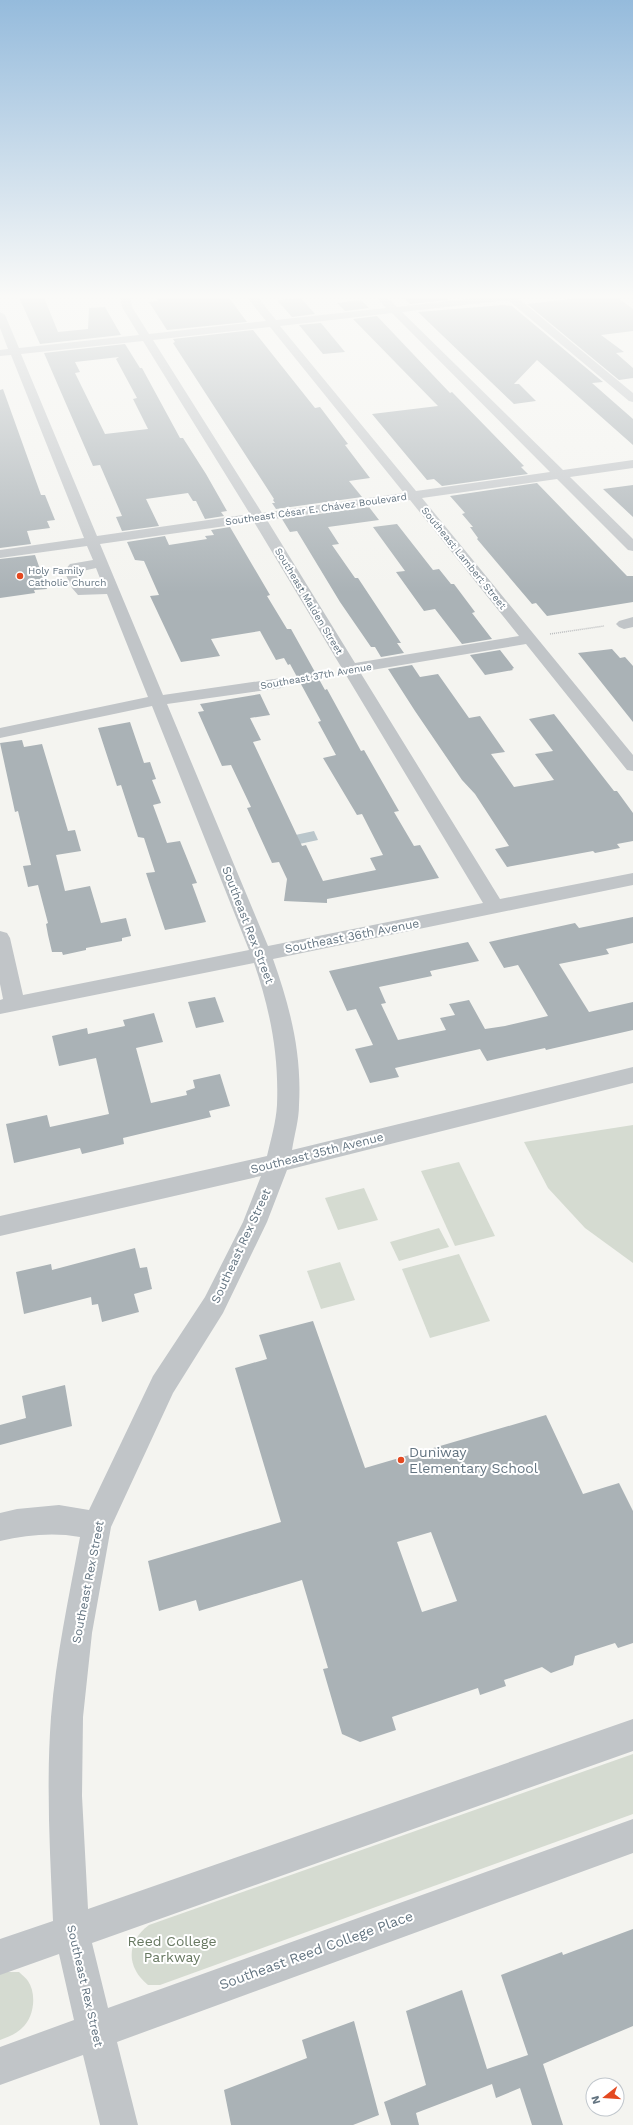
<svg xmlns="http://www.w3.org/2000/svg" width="633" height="2125" viewBox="0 0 633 2125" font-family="'Work Sans',sans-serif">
<rect width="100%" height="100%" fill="#f4f4f0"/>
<g fill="#d5dbd1">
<polygon points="633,1125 633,1263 585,1228 548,1188 524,1142"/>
<polygon points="459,1162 495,1236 455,1246 421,1171"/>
<polygon points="364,1188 378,1220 338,1230 325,1198"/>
<polygon points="439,1228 449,1247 399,1261 390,1242"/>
<polygon points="459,1254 490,1321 430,1338 402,1269"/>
<polygon points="340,1262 355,1300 321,1309 307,1271"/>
<path d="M 633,1754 L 633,1814 L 160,1985 L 148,1985 C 126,1967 126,1942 149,1925 Z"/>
<path d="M 7,1972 L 19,1972 C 22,1975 26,1978 28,1981 C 37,1994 34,2018 22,2028 C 16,2034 8,2037 0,2040 L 0,1974 Z"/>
</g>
<polygon fill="#bac6cb" points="314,831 318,840 290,846 286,837"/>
<g fill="#aab2b6" fill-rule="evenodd">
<polygon points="18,295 43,295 58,332 88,329 89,308 105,307 121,335 40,344"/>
<polygon points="154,295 227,295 247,322 167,330 149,302 158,301"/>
<polygon points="401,295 443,295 448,300 410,304"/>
<polygon points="604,295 614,295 633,309 633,331 601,335 624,352 616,353 633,368 633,378 619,380 527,304"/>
<polygon points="301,298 315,314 292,317 277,300"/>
<polygon points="361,300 369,308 345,311 337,303"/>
<polygon points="503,305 512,306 603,382 592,383 633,419 633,445 537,360 514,384 519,384 536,401 514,404 418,312"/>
<polygon points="377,316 450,393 452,392 524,466 521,467 528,474 442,486 434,479 427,480 372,414 438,406 353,319"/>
<polygon points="321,323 345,352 323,354 299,325"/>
<polygon points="253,330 315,408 320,407 348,444 345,445 370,478 349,481 362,497 276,509 272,503 275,503 273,500 274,499 173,343 175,342 173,339"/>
<path d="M 125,344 L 140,368 L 142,368 L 180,438 L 183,438 L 206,474 L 227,511 L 221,512 L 224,516 L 205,519 L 196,501 L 193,501 L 188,493 L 146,499 L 159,526 L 122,531 L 116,517 L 122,516 L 100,465 L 93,466 L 44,353 ZM 119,357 L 116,359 L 137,398 L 133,399 L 148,429 L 105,434 L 75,373 L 80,372 L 75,362 Z"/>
<polygon points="3,389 41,495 45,495 55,520 47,521 50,528 27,531 31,544 0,548 0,390"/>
<polygon points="537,483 627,576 633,576 633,602 547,616 536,603 532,604 477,539 478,538 470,527 473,527 462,514 465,513 450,496"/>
<polygon points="633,485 633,517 603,489"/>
<polygon points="369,507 379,520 328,527 339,544 332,545 355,578 358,578 401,643 397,643 404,653 381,657 375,647 371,647 340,602 297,531 290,532 282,519"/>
<polygon points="397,524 433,570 439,569 451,584 454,584 475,612 472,613 492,639 462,644 435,609 424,611 396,572 405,571 373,527"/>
<polygon points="230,527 270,595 267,596 287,629 291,629 325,690 327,689 361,751 364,750 399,811 394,812 414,846 420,845 439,878 327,899 327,903 284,901 287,879 279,862 272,863 247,808 251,807 231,765 222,766 198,712 204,711 200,704 260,694 270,715 250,718 261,740 253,742 302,846 306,845 323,881 376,870 370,858 383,855 362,814 357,815 323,758 336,755 318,722 321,721 290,664 288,665 284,658 276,660 260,631 211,639 220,656 181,662 150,596 159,595 144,561 135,560 127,542 165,536 169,545 207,539 205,536 214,535 211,530"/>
<polygon points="35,555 47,589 34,590 35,593 0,598 0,559"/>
<polygon points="612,649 620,658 625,657 633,666 633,722 578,653"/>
<polygon points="500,650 514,668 512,669 513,670 485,675 470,655"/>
<polygon points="412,665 420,677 438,674 469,718 480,716 505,752 491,754 514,787 554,780 535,754 553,751 529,719 554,714 614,791 617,791 633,813 633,841 617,844 620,848 595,853 593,851 507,867 495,849 509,846 475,794 462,780 415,711 388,669"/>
<polygon points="130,722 144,763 150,762 156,779 152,780 161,803 153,805 167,843 180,841 197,883 192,884 206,922 165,930 146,873 155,872 144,838 138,837 121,785 117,786 98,728"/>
<polygon points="22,740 24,747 42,744 68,831 75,830 81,851 56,855 65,891 90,886 101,923 126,918 131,936 122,938 122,941 86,948 86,950 63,955 62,952 52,952 48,935 46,924 48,923 38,885 28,887 23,866 31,865 18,811 15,812 0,743"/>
<polygon points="633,917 633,943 606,949 609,954 559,964 589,1012 633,1002 633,1030 546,1050 545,1048 487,1061 480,1049 395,1068 399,1077 370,1083 355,1049 373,1045 356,1009 347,1011 329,971 468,942 479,961 430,971 432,976 379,987 386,1003 381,1004 398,1040 446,1030 440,1018 455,1015 449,1004 469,1000 485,1029 505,1026 548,1016 518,965 504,968 489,942 575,923 579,928"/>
<polygon points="215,997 224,1022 196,1028 188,1002"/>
<polygon points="154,1013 163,1042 136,1048 151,1103 187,1095 186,1091 195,1088 193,1080 220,1074 230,1106 209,1111 211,1117 123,1138 124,1144 82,1154 80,1148 14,1163 6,1124 47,1115 50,1127 109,1114 96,1058 59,1066 52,1036 87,1028 88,1034 125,1026 123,1020"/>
<polygon points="135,1248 140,1268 147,1267 152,1289 134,1294 139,1312 102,1322 98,1304 92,1305 91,1297 24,1314 16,1272 51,1264 52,1270"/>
<path d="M 313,1321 L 365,1468 L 546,1415 L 583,1494 L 619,1483 L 633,1511 L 633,1643 L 618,1648 L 615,1643 L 575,1656 L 573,1665 L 551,1673 L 542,1667 L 504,1680 L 506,1686 L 480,1695 L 478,1688 L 392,1717 L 396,1730 L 360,1742 L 342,1734 L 323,1669 L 328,1668 L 302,1580 L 199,1611 L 196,1600 L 159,1611 L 148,1561 L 281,1522 L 235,1368 L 267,1359 L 259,1335 ZM 431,1532 L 457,1601 L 422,1612 L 397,1542 Z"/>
<polygon points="65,1385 72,1426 0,1445 0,1425 26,1418 22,1396"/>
<polygon points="633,1929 633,2026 543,2064 563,2125 532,2125 520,2088 496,2098 492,2084 416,2113 419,2125 391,2125 384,2102 426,2085 406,2011 462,1990 487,2069 528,2055 501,1975 562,1952 563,1955"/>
<polygon points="354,2021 379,2115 353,2125 231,2125 224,2090 307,2058 302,2040"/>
</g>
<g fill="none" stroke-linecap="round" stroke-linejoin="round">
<g stroke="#bbbdbf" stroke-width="1.5" stroke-dasharray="1 1" stroke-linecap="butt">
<polyline points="550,634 604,626"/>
<polyline points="297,680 332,675"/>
</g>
<g fill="#c1c5c8" fill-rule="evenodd">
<path d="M 120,295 L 130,295 L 132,307 L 149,334 L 266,321 L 245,295 L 256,295 L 276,320 L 386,308 L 374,295 L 385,295 L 397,307 L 500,295 L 536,295 L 519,299 L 633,393 L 633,402 L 629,401 L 508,300 L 402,312 L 563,470 L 633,460 L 633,468 L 570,477 L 633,539 L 633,551 L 628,550 L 557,479 L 422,498 L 633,755 L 633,771 L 627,770 L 526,644 L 360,672 L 500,899 L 633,873 L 633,885 L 273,959 C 290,1007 302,1053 299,1105 C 299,1120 294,1136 292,1150 L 633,1067 L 633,1083 L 287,1170 L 267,1222 L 223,1313 L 173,1393 L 111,1527 L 92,1633 L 83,1717 L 82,1796 L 88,1909 L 633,1719 L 633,1751 L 92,1943 L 108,2008 L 633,1819 L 633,1853 L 117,2042 L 138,2125 L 100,2125 L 83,2055 L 0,2085 L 0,2047 L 74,2020 L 59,1954 L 0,1975 L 0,1939 L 53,1921 C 50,1853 46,1785 51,1717 C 56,1656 69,1597 80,1537 C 53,1532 27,1535 0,1541 L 0,1513 L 17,1509 L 59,1505 L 89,1510 L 153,1376 L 205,1297 L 243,1222 L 261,1176 L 0,1236 L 0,1216 L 267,1156 C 271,1139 276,1122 277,1105 C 279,1054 270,1010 254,963 L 0,1014 L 0,1000 L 3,999 L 0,984 L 0,931 L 7,933 L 10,938 L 23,995 L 249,950 L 152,706 L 0,738 L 0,728 L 148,697 L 107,594 L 78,595 L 72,588 L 64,571 L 70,564 L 93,560 L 87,546 L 0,558 L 0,550 L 84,538 L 11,355 L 0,356 L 0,350 L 8,349 L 0,328 L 0,312 L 5,315 L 19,348 L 139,335 L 122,307 ZM 392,313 L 550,472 L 416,491 L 280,326 ZM 270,327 L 404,493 L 262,513 L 153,340 ZM 143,341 L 250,514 L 97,536 L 21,354 ZM 410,500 L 519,636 L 355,663 L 267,520 ZM 254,522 L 483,903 L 268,946 L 167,704 L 281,688 L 287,686 L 289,683 L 287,680 L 281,678 L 163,695 L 100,544 ZM 96,568 L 103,586 L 87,587 L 78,572 Z"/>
<polygon points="633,617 633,627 624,629 619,627 616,624 619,621"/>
</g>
</g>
<linearGradient id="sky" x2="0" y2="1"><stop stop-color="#95bbdc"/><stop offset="0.5" stop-color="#fafaf8"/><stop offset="1" stop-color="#fafaf8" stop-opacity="0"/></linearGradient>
<rect width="633" height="593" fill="url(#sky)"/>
<g fill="#e44920" stroke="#fff" stroke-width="1.5">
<circle cx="20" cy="576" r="4"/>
<circle cx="401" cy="1460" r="4"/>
</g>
<g text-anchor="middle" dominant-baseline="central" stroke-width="4" stroke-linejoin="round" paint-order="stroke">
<g font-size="10" fill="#637481" stroke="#fff">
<text transform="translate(316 509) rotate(-8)">Southeast César E. Chávez Boulevard</text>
<text transform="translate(464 558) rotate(51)">Southeast Lambert Street</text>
<text transform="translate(309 601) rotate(59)">Southeast Malden Street</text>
<text transform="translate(316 676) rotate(-10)">Southeast 37th Avenue</text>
</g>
<g font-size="10" fill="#637481" stroke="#fff" text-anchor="start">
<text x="28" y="570">Holy Family<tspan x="28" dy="12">Catholic Church</tspan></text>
</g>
<g font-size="12" fill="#637481" stroke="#fff">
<text transform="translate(248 925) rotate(69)">Southeast Rex Street</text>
<text transform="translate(352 936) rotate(-11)">Southeast 36th Avenue</text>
<text transform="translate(317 1153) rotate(-14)">Southeast 35th Avenue</text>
<text transform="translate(241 1246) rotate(-65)">Southeast Rex Street</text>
<text transform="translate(88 1582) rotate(-79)">Southeast Rex Street</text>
<text transform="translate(85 1986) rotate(77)">Southeast Rex Street</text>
</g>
<g font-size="14" fill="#637481" stroke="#fff" text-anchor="start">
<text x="409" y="1452">Duniway<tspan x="409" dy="16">Elementary School</tspan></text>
</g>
<g font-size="14" fill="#677861" stroke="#fff">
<text x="172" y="1941">Reed College<tspan x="172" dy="16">Parkway</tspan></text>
</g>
<g font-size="14" fill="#637481" stroke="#fff">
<text transform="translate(316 1950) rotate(-20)">Southeast Reed College Place</text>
</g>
</g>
<g transform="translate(605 2097) rotate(253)"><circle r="19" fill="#ffffff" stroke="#c1c7cd"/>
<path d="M0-3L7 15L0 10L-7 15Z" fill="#e44920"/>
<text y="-6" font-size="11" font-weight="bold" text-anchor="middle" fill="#637481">N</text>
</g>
</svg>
